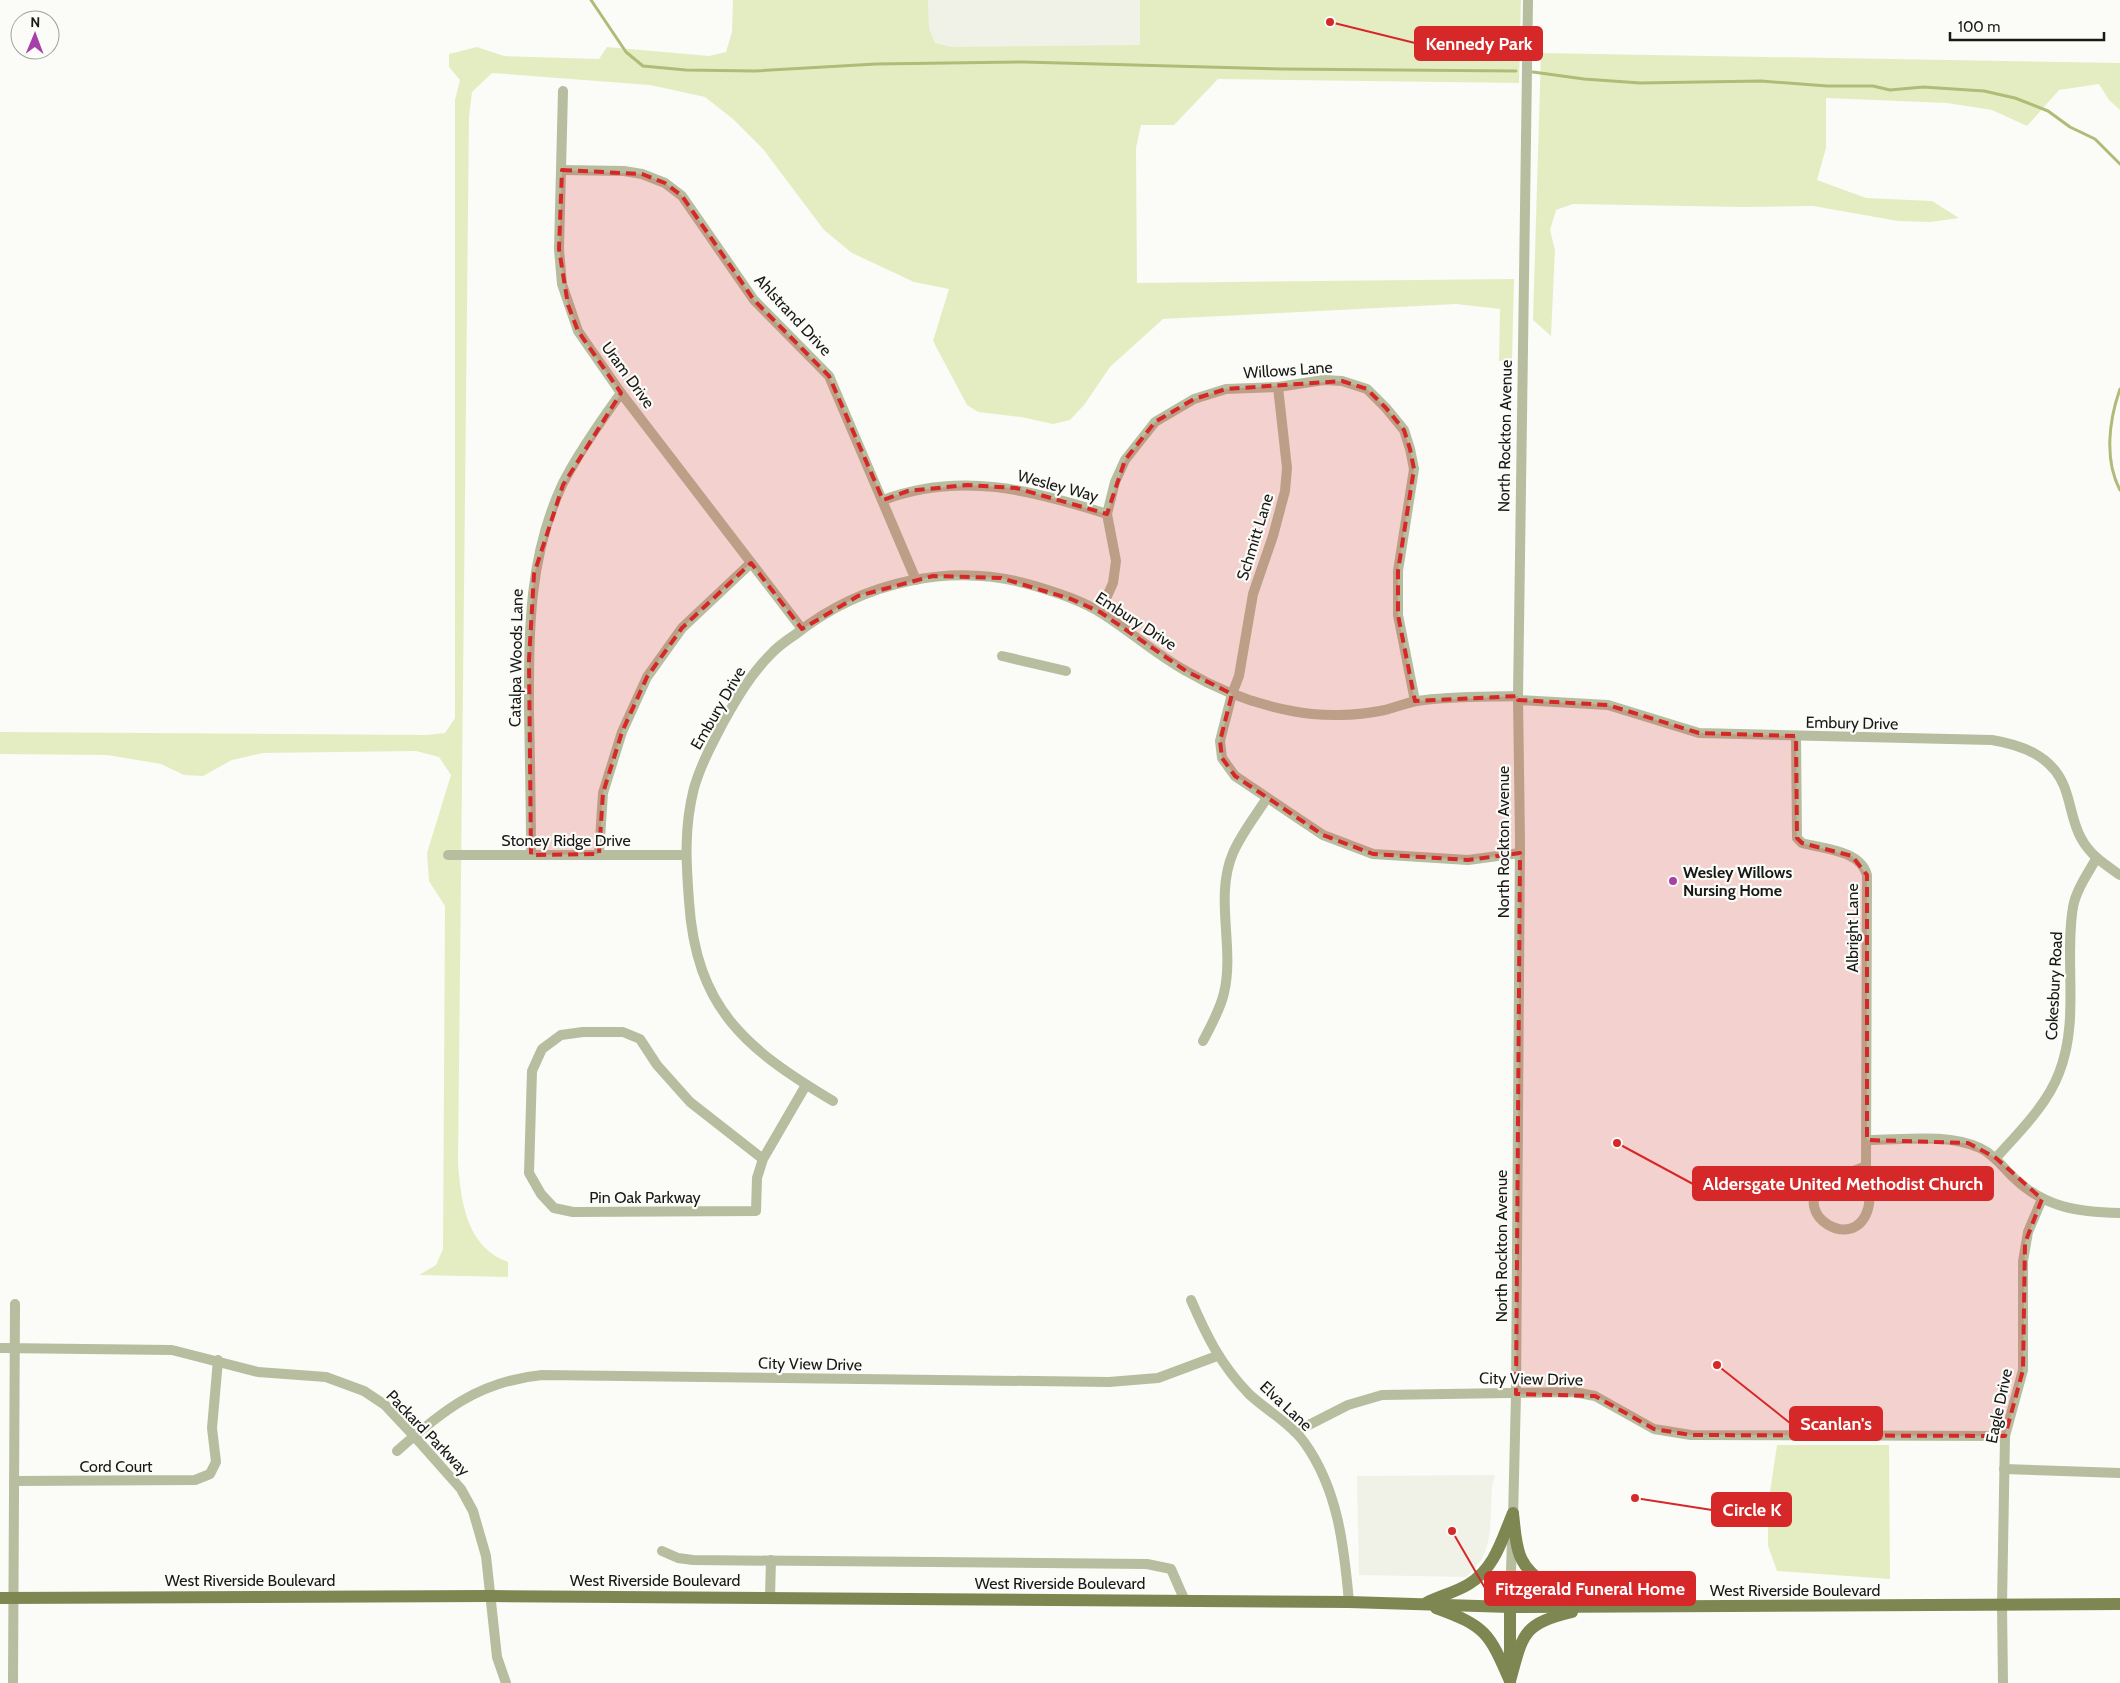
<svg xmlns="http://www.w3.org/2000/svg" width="2120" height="1683" viewBox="0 0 2120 1683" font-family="Cabin,sans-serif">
<rect width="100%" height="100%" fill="#fbfcf8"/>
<g fill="#f0f2e7">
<polygon points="737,0 1140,0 1140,55 737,48"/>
<polygon points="1495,1475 1492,1486 1490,1533 1486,1550 1480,1562 1466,1577 1359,1575 1357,1476"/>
</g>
<g fill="#e4edc2">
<path d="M 733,0 L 928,0 L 929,28 L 935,43 L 951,47 L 1140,45 L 1140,0 L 1521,0 L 1519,83 L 1218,79 L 1174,125 L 1141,125 L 1136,148 L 1137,283 L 1514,279 L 1512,360 L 1499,361 L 1500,309 L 1456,304 L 1163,319 L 1110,367 L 1084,405 L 1070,420 L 1053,424 L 1021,417 L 978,412 L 967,405 L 933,341 L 949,289 L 914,282 L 852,253 L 824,230 L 763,149 L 733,119 L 705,97 L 650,85 L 492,73 L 472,92 L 469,117 L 458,1163 C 461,1201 466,1247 508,1262 L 508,1277 L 419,1275 L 436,1265 L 443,1249 L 445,906 L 429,881 L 427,853 L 451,775 L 439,757 L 416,751 L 263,753 L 232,760 L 203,776 L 184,775 L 161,764 L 107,755 L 0,754 L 0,732 L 427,735 L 445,733 L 455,718 L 455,100 L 460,80 L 449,67 L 449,54 L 477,47 L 504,56 L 599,59 L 607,47 L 709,56 L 726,52 L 732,32 Z"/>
<polygon points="1541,53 2120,63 2120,110 2109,100 2099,84 2059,90 2027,126 1992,110 1947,103 1826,98 1826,148 1817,180 1866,198 1932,201 1959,218 1930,222 1898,221 1813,206 1743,207 1573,204 1556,210 1550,230 1555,250 1551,336 1533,320"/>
<polygon points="1777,1445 1889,1445 1890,1579 1777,1571 1768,1546 1768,1506"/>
</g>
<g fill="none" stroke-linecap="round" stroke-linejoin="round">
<g stroke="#afbb77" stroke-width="3">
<polyline points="591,0 626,52 643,66 686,70 755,71 876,64 1024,62 1281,69 1516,71"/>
<polyline points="1533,72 1584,79 1640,83 1761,81 1827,86 1873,86 1890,90 1923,87 1984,91 2015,98 2048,111 2070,127 2095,139 2120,164"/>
<path d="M 2120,389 C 2109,420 2104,460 2120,490"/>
</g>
<g stroke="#b7bd9f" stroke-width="10">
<polyline points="563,91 559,249 562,284 578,331 621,393 802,629"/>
<polyline points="562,170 624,171 642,174 665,183 682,196 754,300 829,376 916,580"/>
<polyline points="1278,387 1287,468 1285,491 1273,536 1253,594 1239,676 1232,694 1220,741 1222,758 1235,776 1323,835 1373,854 1468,860 1520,853"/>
<path d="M 883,500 C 960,471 1032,490 1107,514"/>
<polyline points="1100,612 1113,583 1116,561 1107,514 1115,482 1125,460 1155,422 1194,399 1226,389 1278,387 1324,380 1342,381 1367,389 1386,408 1404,430 1410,449 1414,469 1398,571 1398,615 1415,701"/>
<polyline points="1002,656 1066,671"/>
<path d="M 1518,700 L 1608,705 L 1699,733 L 1992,740 C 2022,745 2052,756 2064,786 C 2071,803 2072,822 2081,838 C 2090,855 2104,864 2120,875"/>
<path d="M 1796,736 L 1797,838 L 1802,843 C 1824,849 1860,850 1867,875 L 1866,1166 C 1867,1179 1872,1196 1868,1209 C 1854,1255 1790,1213 1823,1184 C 1834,1174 1853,1173 1866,1166"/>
<polyline points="599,854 603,793 622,732 647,677 682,628 751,563"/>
<polyline points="448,855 685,855"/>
<path d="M 531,855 C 531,807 530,759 529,711 C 529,632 528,559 562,485 C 578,453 600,422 621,393"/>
<path d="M 1203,1041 C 1211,1026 1220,1010 1224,993 C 1235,947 1214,897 1233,853 C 1241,834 1256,815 1267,798"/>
<path d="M 833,1101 C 746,1049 696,1009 689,901 C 686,862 684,827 694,788 C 701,764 713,742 724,721 C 737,698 751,674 770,655 C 777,647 787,640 796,634 C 863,581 953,561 1035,586 C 1058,593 1083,601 1103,614 C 1131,632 1157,655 1186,671 C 1218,690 1255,704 1292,711 C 1321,717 1356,716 1385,710 C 1396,707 1406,703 1417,701 C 1450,696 1484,697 1518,696"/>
<path d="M 1867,1140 C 1903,1140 1947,1133 1980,1148 C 1995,1155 2003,1168 2014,1178 C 2045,1208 2079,1212 2120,1213"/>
<path d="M 1996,1158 C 2019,1132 2047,1105 2059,1073 C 2080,1020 2064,961 2073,907 C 2076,890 2088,873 2096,859"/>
<polyline points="763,1159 690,1102 657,1065 640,1039 623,1032 583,1032 561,1035 542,1049 532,1071 529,1173 541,1194 554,1208 573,1212 756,1211 757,1178 763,1159 806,1085"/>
<path d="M 1191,1300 C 1207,1337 1221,1365 1249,1394 C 1266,1410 1290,1423 1304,1442 C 1338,1489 1344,1546 1349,1602"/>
<polyline points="0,1348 172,1350 258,1372 326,1377 364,1391 385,1405 414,1436 461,1489 473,1511 486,1556 497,1657 506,1683"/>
<polyline points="1295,1432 1348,1405 1382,1395 1574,1392 1595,1396 1654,1429 1691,1435 2005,1436"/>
<path d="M 397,1451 C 442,1411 479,1381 542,1375 L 1109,1382 L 1158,1378 L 1217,1356"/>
<polyline points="2004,1469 2120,1473"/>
<polyline points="15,1481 195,1480 210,1474 216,1462 212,1428 218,1360"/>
<polyline points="1513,1519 1516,1394 1520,842 1518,696 1528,0"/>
<polyline points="662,1551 678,1558 693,1560 1147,1564 1171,1569 1185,1601"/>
<polyline points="770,1597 771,1560"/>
<polyline points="1510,1607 1512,1538"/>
<polyline points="13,1683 15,1304"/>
<polyline points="2003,1683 2002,1605 2005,1436 2023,1370 2023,1261 2028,1232 2042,1199"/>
</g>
<g stroke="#7e8751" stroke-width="12">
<path d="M 1513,1514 C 1515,1528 1515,1547 1522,1560 C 1534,1584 1567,1594 1589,1606"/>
<polyline points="0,1598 490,1596 1349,1602 1510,1607 2120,1604"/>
<path d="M 1426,1603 C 1440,1596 1456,1592 1469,1584 C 1495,1568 1502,1539 1513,1513"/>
<polyline points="1510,1607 1510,1662"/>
<path d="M 1436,1608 C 1486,1626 1489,1633 1510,1681"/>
<path d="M 1510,1681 C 1523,1634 1522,1624 1572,1612"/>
</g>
</g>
<path fill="#d62828" fill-opacity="0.2" stroke="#d62828" stroke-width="4" stroke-dasharray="10 6" stroke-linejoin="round" d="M 562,170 L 642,174 L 665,183 L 682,196 L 754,300 L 829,376 L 883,500 L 908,491 L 967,485 L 1016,488 L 1107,514 L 1125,460 L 1155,422 L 1194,399 L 1226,389 L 1342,381 L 1367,389 L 1386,408 L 1404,430 L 1410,449 L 1414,469 L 1398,571 L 1398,615 L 1415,701 L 1518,696 L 1518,700 L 1608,705 L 1699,733 L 1796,736 L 1797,838 L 1802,843 L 1852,856 L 1867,875 L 1867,1140 L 1968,1143 L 1996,1158 L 2042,1199 L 2025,1243 L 2023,1370 L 2005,1436 L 1691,1435 L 1654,1429 L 1595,1396 L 1516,1394 L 1520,853 L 1468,860 L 1373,854 L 1323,835 L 1235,776 L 1222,758 L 1220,741 L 1232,694 L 1186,671 L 1100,612 L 1071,599 L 1001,578 L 933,576 L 858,596 L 802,629 L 751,563 L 682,628 L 647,677 L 622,732 L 603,793 L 599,854 L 531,855 L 529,660 L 534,574 L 563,485 L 621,393 L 578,331 L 568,305 L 559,249 Z"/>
<circle fill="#a541a7" stroke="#fbfcf8" stroke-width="2" cx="1673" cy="881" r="5"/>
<g text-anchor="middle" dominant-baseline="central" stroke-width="4.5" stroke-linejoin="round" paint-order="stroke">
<g font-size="16" fill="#181816" stroke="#fbfcf8">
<text transform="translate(793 315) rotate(47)">Ahlstrand Drive</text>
<text transform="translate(1288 370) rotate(-4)">Willows Lane</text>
<text transform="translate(628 375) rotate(54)">Uram Drive</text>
<text transform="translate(1505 436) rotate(-89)">North Rockton Avenue</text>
<text transform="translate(1058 486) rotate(15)">Wesley Way</text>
<text transform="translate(1255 537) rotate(-73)">Schmitt Lane</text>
<text transform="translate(1136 621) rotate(33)">Embury Drive</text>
<text transform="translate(516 658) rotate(-89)">Catalpa Woods Lane</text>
<text transform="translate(718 708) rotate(-60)">Embury Drive</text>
<text transform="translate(1852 723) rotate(1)">Embury Drive</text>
<text x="566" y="840">Stoney Ridge Drive</text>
<text transform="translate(1503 842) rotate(-90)">North Rockton Avenue</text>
<text transform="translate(1852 928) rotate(-90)">Albright Lane</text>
<text transform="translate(2054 986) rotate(-87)">Cokesbury Road</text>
<text x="645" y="1197">Pin Oak Parkway</text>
<text transform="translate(1501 1246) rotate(-90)">North Rockton Avenue</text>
<text transform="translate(810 1364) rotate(1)">City View Drive</text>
<text transform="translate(1531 1379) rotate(1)">City View Drive</text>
<text transform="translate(1286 1406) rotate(43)">Elva Lane</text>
<text transform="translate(1999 1406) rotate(-78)">Eagle Drive</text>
<text transform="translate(428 1433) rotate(46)">Packard Parkway</text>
<text x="116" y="1466">Cord Court</text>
<text x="250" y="1580">West Riverside Boulevard</text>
<text x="655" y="1580">West Riverside Boulevard</text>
<text x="1060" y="1583">West Riverside Boulevard</text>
<text x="1795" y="1590">West Riverside Boulevard</text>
</g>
<g font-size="16" font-weight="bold" fill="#181816" stroke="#fbfcf8" text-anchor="start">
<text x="1683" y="872">Wesley Willows<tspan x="1683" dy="18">Nursing Home</tspan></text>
</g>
</g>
<path fill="none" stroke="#d62828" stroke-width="2" d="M1330 22L1415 43M1617 1143L1693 1184M1717 1365L1790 1423M1635 1498L1712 1510M1452 1531L1485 1588"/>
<g fill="#d62828" stroke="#fbfcf8" stroke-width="2">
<circle cx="1330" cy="22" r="5"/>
<circle cx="1617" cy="1143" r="5"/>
<circle cx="1717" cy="1365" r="5"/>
<circle cx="1635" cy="1498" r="5"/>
<circle cx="1452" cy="1531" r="5"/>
</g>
<g fill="#d62828" stroke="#d62828" stroke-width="2">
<rect x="1415" y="27" width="127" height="33" rx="5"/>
<rect x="1693" y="1167" width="300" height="33" rx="5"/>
<rect x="1790" y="1407" width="92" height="33" rx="5"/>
<rect x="1712" y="1493" width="79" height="33" rx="5"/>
<rect x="1485" y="1572" width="210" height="33" rx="5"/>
</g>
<g font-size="18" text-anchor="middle" font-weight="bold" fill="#fff">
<text x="1479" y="50">Kennedy Park</text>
<text x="1843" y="1190">Aldersgate United Methodist Church</text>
<text x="1836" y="1430">Scanlan's</text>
<text x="1752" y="1516">Circle K</text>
<text x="1590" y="1595">Fitzgerald Funeral Home</text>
</g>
<g transform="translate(35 35) rotate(1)"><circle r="24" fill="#fbfcf8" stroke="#a0a19e"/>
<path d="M0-4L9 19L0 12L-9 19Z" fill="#a541a7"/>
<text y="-8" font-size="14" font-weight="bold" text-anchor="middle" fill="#181816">N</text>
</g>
<path d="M1950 32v8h154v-8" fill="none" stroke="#181816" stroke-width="2.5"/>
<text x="1958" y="32" font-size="15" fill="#181816" stroke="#fbfcf8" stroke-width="4" paint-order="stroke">100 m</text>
</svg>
